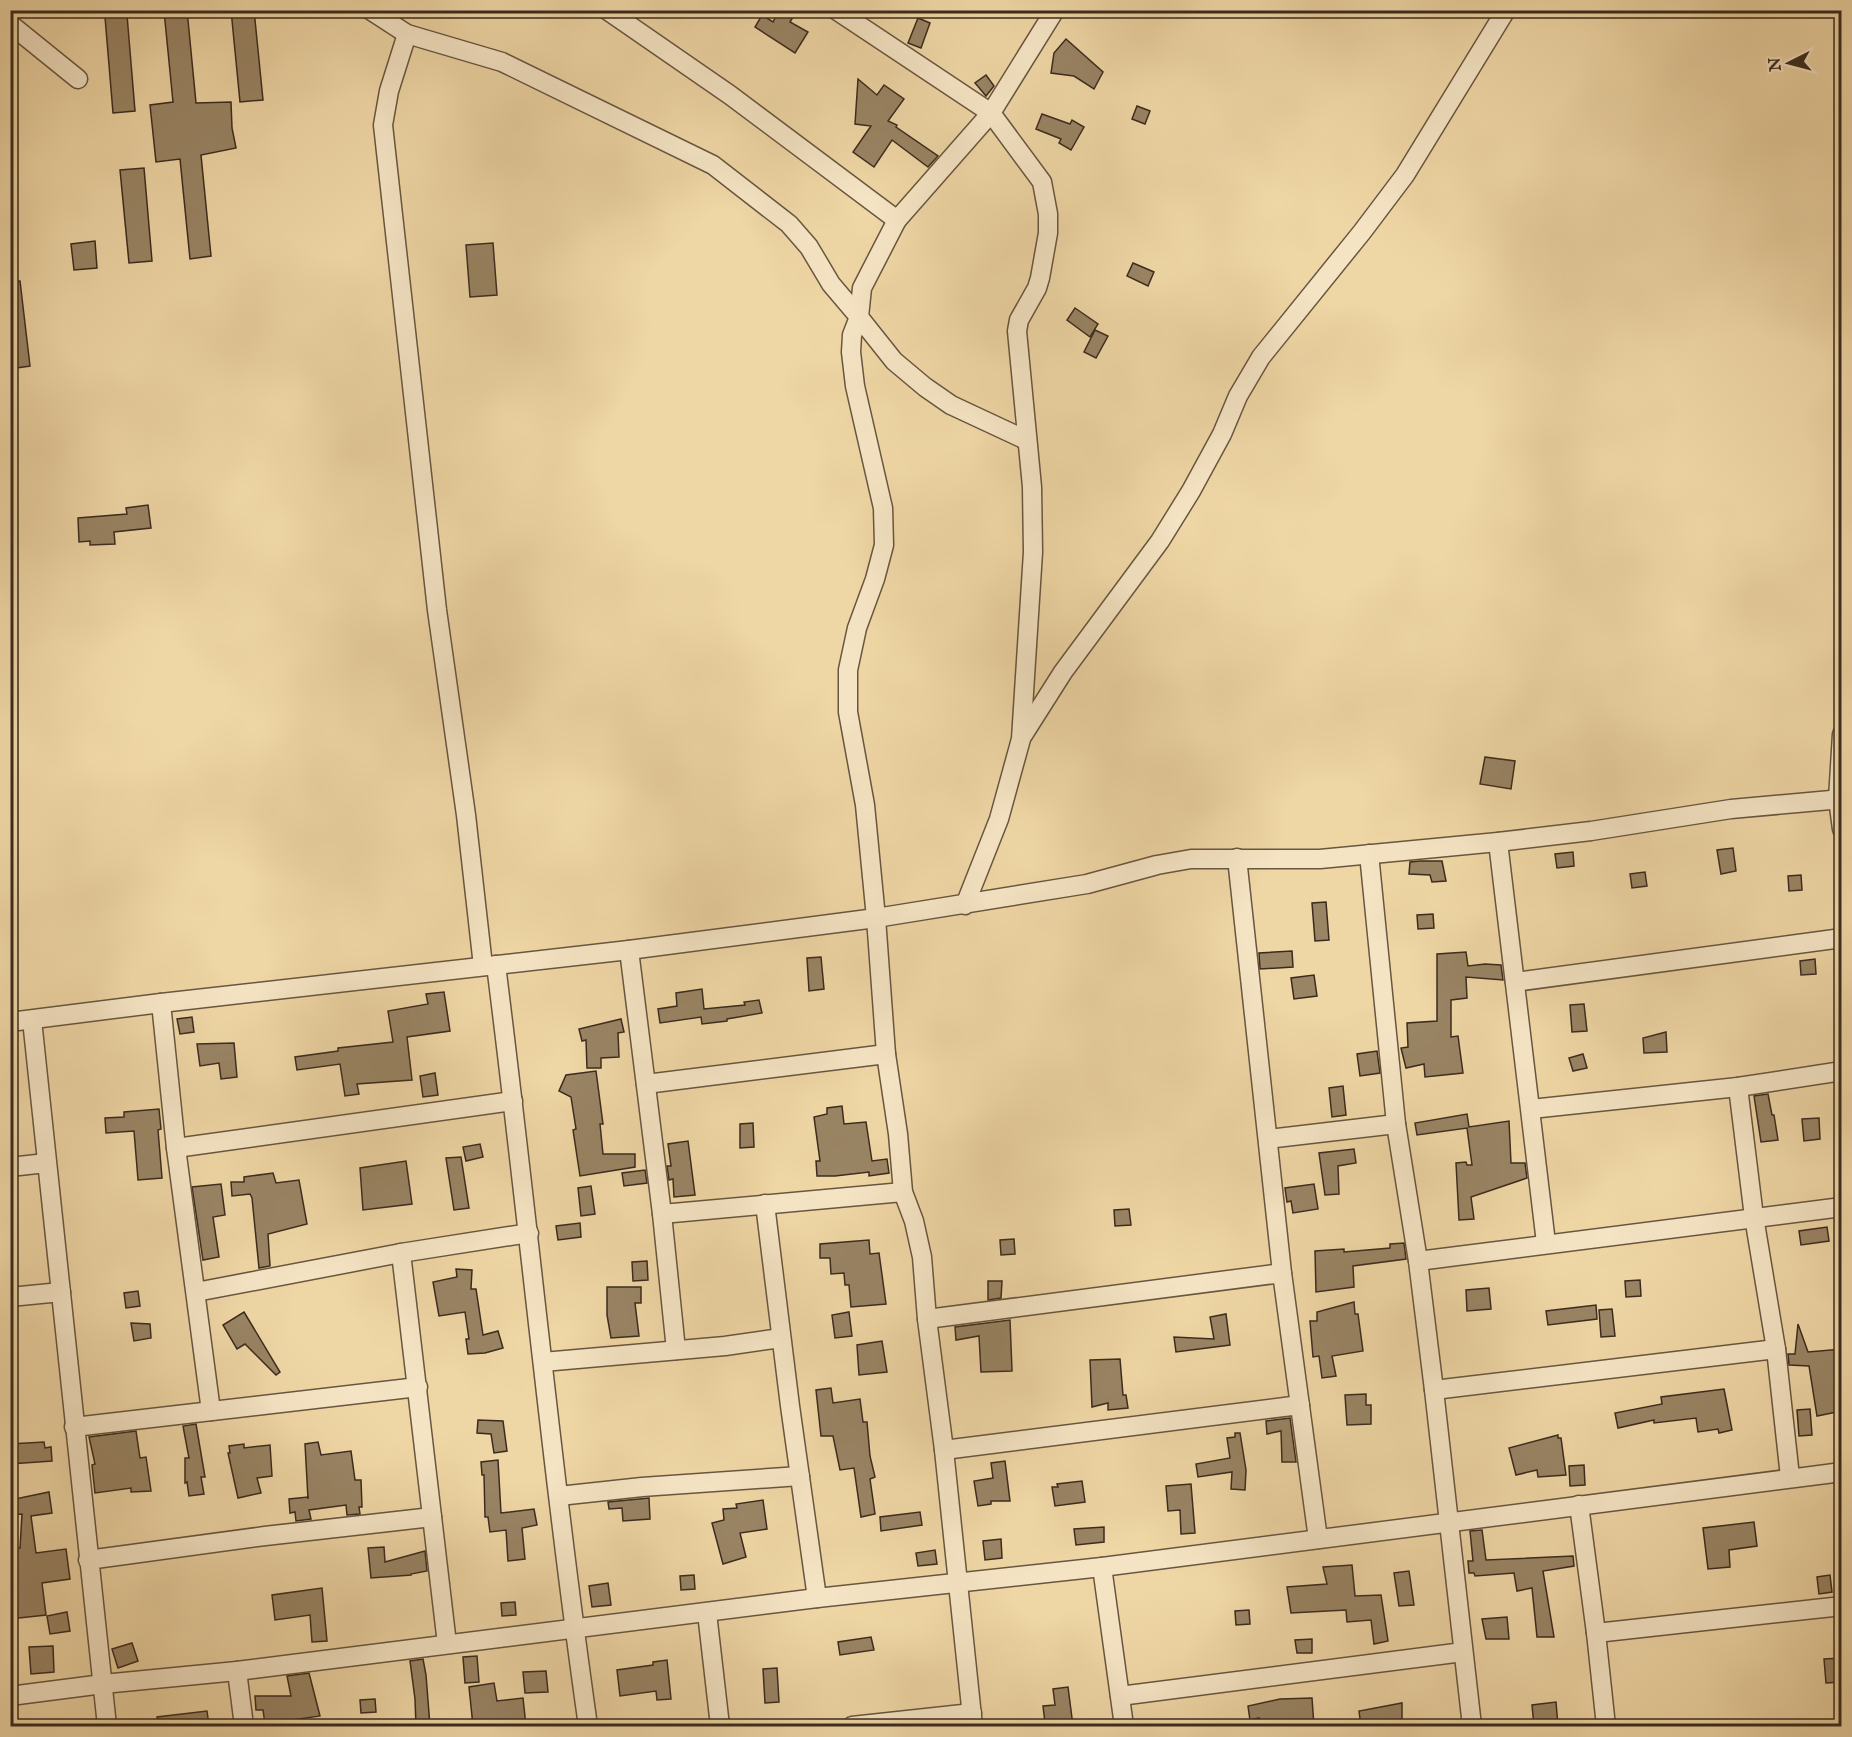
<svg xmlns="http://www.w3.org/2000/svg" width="1852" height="1737" viewBox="0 0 1852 1737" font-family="'IM FELL English',serif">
<rect width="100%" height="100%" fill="#efd6a5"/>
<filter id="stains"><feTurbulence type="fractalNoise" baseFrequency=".00333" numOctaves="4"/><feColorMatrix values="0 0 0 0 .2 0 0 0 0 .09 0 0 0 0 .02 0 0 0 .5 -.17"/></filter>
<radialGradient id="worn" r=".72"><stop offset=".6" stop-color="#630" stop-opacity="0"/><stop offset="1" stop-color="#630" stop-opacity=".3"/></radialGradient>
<g fill="#998464" stroke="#3b2b1e" stroke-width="1.5">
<polygon points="187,10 196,103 231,102 232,128 236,148 201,155 211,256 190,259 180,159 156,162 150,105 173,102 164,11"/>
<polygon points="231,10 254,10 263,100 240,102"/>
<polygon points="779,10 793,17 790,22 808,32 795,53 755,27 762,15 773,22"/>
<polygon points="127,15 135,111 113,113 105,17"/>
<polygon points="918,18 930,23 921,48 908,43"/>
<polygon points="1066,39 1103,72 1094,89 1074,76 1051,73 1054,53"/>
<polygon points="986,75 994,86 986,96 975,83"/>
<polygon points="858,79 877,95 884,85 904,99 888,121 897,125 896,127 938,156 928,167 892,140 874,167 853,152 871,126 855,124"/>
<polygon points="1137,106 1150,111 1145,124 1132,119"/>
<polygon points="1042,114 1070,124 1072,120 1084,127 1071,150 1059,143 1061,139 1036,129"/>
<polygon points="144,168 152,261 129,263 120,170"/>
<polygon points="95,241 97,268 74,270 71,244"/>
<polygon points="493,243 497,295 470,297 466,245"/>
<polygon points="1133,263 1154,272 1148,286 1127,276"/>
<polygon points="20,281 30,366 10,369 10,282"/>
<polygon points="1075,308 1098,324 1090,337 1067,320"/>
<polygon points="1095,330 1108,336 1096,358 1084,352"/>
<polygon points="148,505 151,528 114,532 115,544 90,545 90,541 79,542 78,518 127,514 126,508"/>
<polygon points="1485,757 1515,761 1511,789 1480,784"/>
<polygon points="1733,848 1736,871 1721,874 1717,850"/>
<polygon points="1573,852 1574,866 1557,868 1555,854"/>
<polygon points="1420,861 1442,861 1446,881 1432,882 1430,875 1409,874 1410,862"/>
<polygon points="1645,872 1647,886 1632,888 1630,874"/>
<polygon points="1801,875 1802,890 1789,891 1788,876"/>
<polygon points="1326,902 1329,940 1315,941 1312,903"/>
<polygon points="1433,914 1434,928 1418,929 1417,915"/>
<polygon points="1292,951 1293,967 1260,969 1259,953"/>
<polygon points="1466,952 1468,966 1485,964 1501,965 1503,980 1466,977 1467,998 1451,1000 1451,1037 1458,1036 1463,1073 1425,1077 1424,1064 1406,1068 1401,1048 1408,1047 1407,1023 1437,1021 1437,954"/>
<polygon points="821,957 824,989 809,991 807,958"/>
<polygon points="1815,959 1816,974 1801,975 1800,961"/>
<polygon points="1314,975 1317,996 1294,999 1291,978"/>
<polygon points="702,989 704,1009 745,1005 744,1002 759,1000 762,1013 727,1019 727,1021 702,1024 701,1017 660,1023 658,1009 677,1006 676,993"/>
<polygon points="444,992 450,1031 407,1037 412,1080 357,1084 359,1094 345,1096 340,1064 297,1070 295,1057 338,1051 338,1048 393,1042 388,1011 428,1004 426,994"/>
<polygon points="1584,1004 1587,1031 1572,1032 1570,1005"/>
<polygon points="192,1017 194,1032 180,1034 177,1019"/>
<polygon points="621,1019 624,1032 618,1033 619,1057 601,1058 601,1068 587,1068 586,1040 582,1041 579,1029"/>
<polygon points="1666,1032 1667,1052 1644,1053 1643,1038"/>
<polygon points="234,1043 237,1077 221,1079 219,1063 200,1066 197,1044"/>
<polygon points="1377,1051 1380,1073 1360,1076 1357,1054"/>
<polygon points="1583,1054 1587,1068 1573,1071 1569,1058"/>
<polygon points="596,1071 603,1124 600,1124 603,1154 635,1154 635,1167 580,1176 573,1130 576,1129 571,1097 559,1091 566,1075"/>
<polygon points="435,1073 438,1095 423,1097 420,1076"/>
<polygon points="1343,1086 1346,1115 1332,1117 1329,1088"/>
<polygon points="1768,1094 1772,1115 1774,1115 1778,1140 1761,1142 1754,1096"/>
<polygon points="842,1106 844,1124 866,1122 872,1161 887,1159 889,1173 869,1176 869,1172 835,1176 817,1176 816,1161 820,1161 814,1117 827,1114 827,1108"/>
<polygon points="159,1109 161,1129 158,1130 162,1178 138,1180 134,1131 106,1133 105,1118 124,1117 124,1112"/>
<polygon points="1467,1114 1469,1127 1509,1121 1511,1163 1525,1163 1527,1178 1471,1197 1474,1219 1459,1220 1456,1163 1466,1162 1467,1165 1472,1165 1467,1128 1417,1135 1415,1123"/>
<polygon points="1819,1118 1820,1139 1804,1141 1802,1119"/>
<polygon points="753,1123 754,1147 740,1148 740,1124"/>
<polygon points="688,1141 695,1195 674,1197 673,1179 669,1180 667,1166 671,1166 668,1144"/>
<polygon points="480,1144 483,1157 466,1161 463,1147"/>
<polygon points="1354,1149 1356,1163 1338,1166 1339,1194 1325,1195 1319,1153"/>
<polygon points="461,1157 469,1208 454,1210 446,1158"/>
<polygon points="406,1161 412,1204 363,1210 360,1168"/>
<polygon points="645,1170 647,1183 624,1186 622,1173"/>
<polygon points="273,1173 276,1183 299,1180 307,1224 268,1234 270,1266 259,1268 252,1198 250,1194 232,1196 231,1182 244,1182 244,1177"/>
<polygon points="221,1184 225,1215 213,1217 219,1257 203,1260 192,1187"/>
<polygon points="1314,1184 1318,1209 1293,1213 1291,1201 1287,1202 1285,1188"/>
<polygon points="591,1186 595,1214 581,1216 578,1188"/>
<polygon points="1129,1209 1131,1225 1115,1226 1114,1210"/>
<polygon points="580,1223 581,1237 558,1240 556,1226"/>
<polygon points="1827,1227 1829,1241 1801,1245 1799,1231"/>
<polygon points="1014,1239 1015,1254 1001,1255 1000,1240"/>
<polygon points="869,1240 870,1254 879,1253 886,1304 851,1307 849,1285 845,1285 844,1273 831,1274 830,1258 820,1258 820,1244"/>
<polygon points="1404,1243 1406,1259 1353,1266 1354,1287 1316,1292 1315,1251 1344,1249 1344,1252 1390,1248 1390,1244"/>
<polygon points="647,1261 648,1280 633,1281 632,1262"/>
<polygon points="456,1269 472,1270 471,1289 476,1289 483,1335 498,1331 503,1348 485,1353 468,1354 466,1339 469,1339 465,1312 439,1316 433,1282 457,1277"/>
<polygon points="1640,1280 1641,1296 1626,1297 1625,1281"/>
<polygon points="988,1281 1002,1281 1001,1298 988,1300"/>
<polygon points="607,1287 641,1287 641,1303 635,1303 639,1336 611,1338 607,1315"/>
<polygon points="1489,1288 1491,1309 1467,1311 1466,1290"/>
<polygon points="138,1291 140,1306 126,1308 124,1293"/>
<polygon points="1354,1302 1355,1314 1358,1314 1363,1351 1332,1356 1336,1376 1322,1378 1319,1356 1313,1357 1310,1321 1317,1321 1317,1312"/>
<polygon points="1596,1305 1597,1319 1548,1325 1546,1311"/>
<polygon points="1612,1309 1615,1336 1601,1337 1599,1310"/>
<polygon points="244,1312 280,1372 276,1375 245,1344 237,1349 223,1325"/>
<polygon points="849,1312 852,1336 835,1338 832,1315"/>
<polygon points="1226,1314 1230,1345 1176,1352 1174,1337 1214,1339 1210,1317"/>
<polygon points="1010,1320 1012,1371 981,1372 979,1336 956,1340 955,1327"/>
<polygon points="131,1323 150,1324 151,1338 134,1341"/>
<polygon points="1798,1324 1808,1352 1842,1349 1842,1411 1817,1416 1809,1366 1789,1365 1788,1354 1795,1354"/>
<polygon points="882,1341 887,1372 859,1375 857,1345"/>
<polygon points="1120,1359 1123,1395 1126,1395 1128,1408 1108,1410 1108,1403 1092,1407 1090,1360"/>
<polygon points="831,1388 833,1403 860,1399 863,1422 867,1422 870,1456 875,1477 870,1479 875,1514 861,1517 854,1468 840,1470 833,1436 821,1436 816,1390"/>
<polygon points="1724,1389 1732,1430 1719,1433 1718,1429 1698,1432 1696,1418 1654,1423 1654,1420 1618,1428 1615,1413 1662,1404 1661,1397"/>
<polygon points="1366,1394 1366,1405 1371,1405 1371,1424 1347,1425 1345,1395"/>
<polygon points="1810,1409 1812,1435 1799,1436 1797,1410"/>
<polygon points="1290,1418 1296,1462 1282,1462 1281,1431 1267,1434 1266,1421"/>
<polygon points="478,1420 503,1421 507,1451 494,1453 491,1434 477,1433"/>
<polygon points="196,1424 205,1477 201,1477 204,1494 189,1496 187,1482 185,1483 185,1458 189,1458 183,1426"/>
<polygon points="136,1431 140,1458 146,1457 151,1491 131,1492 131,1488 95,1493 92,1465 95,1464 89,1437"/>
<polygon points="1235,1433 1240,1433 1246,1470 1245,1490 1231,1489 1232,1472 1198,1477 1196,1464 1230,1458 1227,1438 1235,1437"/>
<polygon points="1558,1435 1558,1438 1561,1438 1566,1475 1538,1477 1537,1470 1516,1475 1509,1448"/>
<polygon points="44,1442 45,1448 51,1447 52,1461 10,1464 10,1444"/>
<polygon points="318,1442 321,1455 351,1451 355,1480 361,1480 362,1507 359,1507 360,1514 347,1515 346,1505 309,1510 311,1519 296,1521 295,1512 290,1513 289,1499 308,1497 308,1499 305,1444"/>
<polygon points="244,1444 244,1448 270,1445 272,1476 257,1478 261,1493 238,1498 228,1453 230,1453 229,1446"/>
<polygon points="498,1460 501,1513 534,1509 537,1525 522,1528 525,1559 508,1561 506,1530 490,1532 488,1517 485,1517 484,1475 482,1475 481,1462"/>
<polygon points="1005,1461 1010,1501 991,1501 991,1504 978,1506 974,1481 993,1478 991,1463"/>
<polygon points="1584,1465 1585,1485 1570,1486 1569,1466"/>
<polygon points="1082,1481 1085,1502 1055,1506 1052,1487 1058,1487 1057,1484"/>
<polygon points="1191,1484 1195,1533 1181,1534 1180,1510 1168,1511 1166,1486"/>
<polygon points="49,1492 52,1513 31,1516 36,1553 66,1549 70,1579 42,1583 46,1615 10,1619 10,1549 20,1548 22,1514 10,1515 10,1500"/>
<polygon points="649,1498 650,1519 623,1521 622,1508 609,1509 608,1502"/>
<polygon points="763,1500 767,1529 740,1533 746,1557 723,1564 712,1523 724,1520 723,1509 737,1508 736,1504"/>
<polygon points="920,1512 922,1525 881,1531 880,1517"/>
<polygon points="1754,1522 1757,1546 1729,1550 1730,1567 1708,1569 1703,1528"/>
<polygon points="1104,1527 1104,1542 1076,1545 1074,1529"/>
<polygon points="1482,1530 1486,1560 1573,1556 1574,1566 1543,1571 1554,1637 1537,1637 1532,1588 1517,1591 1514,1573 1475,1576 1474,1573 1469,1573 1468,1561 1473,1561 1470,1531"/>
<polygon points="1001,1539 1002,1558 985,1560 983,1541"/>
<polygon points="384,1547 385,1562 425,1551 427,1571 411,1574 411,1575 371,1578 368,1548"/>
<polygon points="935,1550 937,1564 918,1566 916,1553"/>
<polygon points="1352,1565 1355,1596 1381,1595 1388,1641 1374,1644 1371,1620 1347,1622 1346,1610 1291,1613 1287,1587 1327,1584 1323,1567"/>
<polygon points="1409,1571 1414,1605 1399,1606 1394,1573"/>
<polygon points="694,1575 695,1589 681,1590 680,1576"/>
<polygon points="1830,1575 1832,1592 1819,1594 1817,1577"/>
<polygon points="608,1583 611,1605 592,1607 589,1586"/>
<polygon points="322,1588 327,1641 312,1642 310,1615 275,1620 272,1595"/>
<polygon points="515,1602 516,1615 502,1616 501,1603"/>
<polygon points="1249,1610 1250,1624 1236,1625 1235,1611"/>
<polygon points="67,1612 70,1631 50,1634 47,1616"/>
<polygon points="1507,1617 1509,1639 1486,1639 1482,1619"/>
<polygon points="871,1637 874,1650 840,1655 838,1642"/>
<polygon points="1312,1639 1312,1653 1297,1653 1295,1640"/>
<polygon points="132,1643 138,1661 118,1668 112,1649"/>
<polygon points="53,1646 54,1672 31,1674 29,1647"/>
<polygon points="477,1656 479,1682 465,1683 463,1657"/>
<polygon points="1842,1658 1842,1682 1826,1683 1824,1659"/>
<polygon points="423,1659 426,1675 430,1726 416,1726 415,1699 410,1661"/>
<polygon points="667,1660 671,1699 657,1700 656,1691 620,1696 617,1670 653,1665 653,1662"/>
<polygon points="777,1668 779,1702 765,1703 763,1669"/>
<polygon points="546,1671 548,1692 525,1693 523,1672"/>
<polygon points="309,1673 320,1716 265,1724 263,1710 256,1710 255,1696 291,1696 287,1676"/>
<polygon points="494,1683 497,1701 523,1698 526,1726 473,1726 469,1687"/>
<polygon points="1068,1687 1073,1726 1058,1726 1057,1722 1045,1723 1043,1706 1055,1705 1053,1689"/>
<polygon points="1312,1698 1314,1726 1260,1726 1259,1718 1250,1720 1248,1706 1280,1699"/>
<polygon points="375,1699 376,1712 361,1713 360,1700"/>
<polygon points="1556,1702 1558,1726 1534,1726 1532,1705"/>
<polygon points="1402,1703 1402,1719 1361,1726 1359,1711"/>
<polygon points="207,1711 209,1726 158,1726 157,1717"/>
</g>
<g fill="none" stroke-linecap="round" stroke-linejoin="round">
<g stroke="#685640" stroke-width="21">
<g id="minor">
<polyline points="370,10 407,34 502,62 713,165 789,224 809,247 831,284 859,317 852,335 851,352 855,386 883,508 884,545 875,579 857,628 848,670 848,712 865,805 876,918 886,1054 898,1134 903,1192 914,1221 922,1257 927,1319 944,1450 973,1726"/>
<polyline points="607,10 730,95 897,220 991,113 1055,10"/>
<polyline points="836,10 991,113 1042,182 1048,214 1048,233 1040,278 1037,288 1019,320 1017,331 1032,487 1033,552 1021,739 999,819 965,905"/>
<polyline points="10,24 78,79"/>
<polyline points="407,34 389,91 383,125 437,610 466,815 483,966"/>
<polyline points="897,220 862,288 859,317 894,361 925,387 951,405 1026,440"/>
<polyline points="1842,734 1838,799 1842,829"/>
<polyline points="1023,735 1063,672 1160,541 1191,491 1222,434 1238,396 1261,357 1362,232 1405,175 1506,10"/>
<polyline points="1498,842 1546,1243"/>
<polyline points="1369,854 1396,1124 1418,1261 1434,1390 1472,1726"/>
<polyline points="1237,858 1282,1273 1318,1539"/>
<polyline points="629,950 662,1214 676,1350"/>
<path d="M 496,965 C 528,1218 552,1473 588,1726"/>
<polyline points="1515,982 1842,938"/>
<polyline points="161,1003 176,1148 211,1411"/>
<polyline points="32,1020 107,1726"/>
<polyline points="10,1022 161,1003 629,950 876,918 1087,884 1157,865 1191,859 1320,859 1498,842 1591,831 1731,809 1842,799"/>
<polyline points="646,1084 886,1054"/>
<polyline points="1738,1087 1754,1217 1776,1349 1790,1477"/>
<polyline points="1531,1109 1738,1087 1842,1071"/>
<polyline points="1268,1139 1396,1124"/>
<polyline points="176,1148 513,1101"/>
<polyline points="10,1167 46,1163"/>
<polyline points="765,1204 790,1406 817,1598"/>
<polyline points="662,1214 903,1192"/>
<polyline points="401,1253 447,1644"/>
<polyline points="1418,1261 1842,1207"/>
<polyline points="196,1292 401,1253 529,1233"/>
<polyline points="10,1297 61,1292"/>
<polyline points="927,1319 1282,1273"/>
<polyline points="543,1362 725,1346 781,1338"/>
<polyline points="1434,1390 1776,1349"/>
<polyline points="74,1427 418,1387"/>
<polyline points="944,1450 1300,1405"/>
<polyline points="559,1496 642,1487 800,1476"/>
<polyline points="1579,1505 1596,1633 1606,1726"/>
<polyline points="88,1560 265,1536 432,1517"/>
<polyline points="1102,1567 1124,1726"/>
<polyline points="707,1613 720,1726"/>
<polyline points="1596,1633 1842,1606"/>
<polyline points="237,1671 244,1726"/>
<polyline points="10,1696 103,1684 237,1671 817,1598 1102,1567 1842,1472"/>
<polyline points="1120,1696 1463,1652"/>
<polyline points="852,1726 972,1713"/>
</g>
</g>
<use href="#minor" stroke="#f5e4c4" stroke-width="18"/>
</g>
<rect width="1852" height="1737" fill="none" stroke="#efd6a5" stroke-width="36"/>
<rect x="12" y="12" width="1828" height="1713" fill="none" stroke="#3b2b1e" stroke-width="3"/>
<rect x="18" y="18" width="1816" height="1701" fill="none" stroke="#3b2b1e" stroke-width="1.5"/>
<g transform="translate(1789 63) rotate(264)" stroke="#f5e4c4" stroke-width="4.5" paint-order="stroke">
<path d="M0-4.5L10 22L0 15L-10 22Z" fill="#3b2b1e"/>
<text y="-9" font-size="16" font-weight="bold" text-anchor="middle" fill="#3b2b1e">N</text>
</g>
<rect width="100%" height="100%" filter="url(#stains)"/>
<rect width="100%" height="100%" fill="url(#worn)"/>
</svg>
